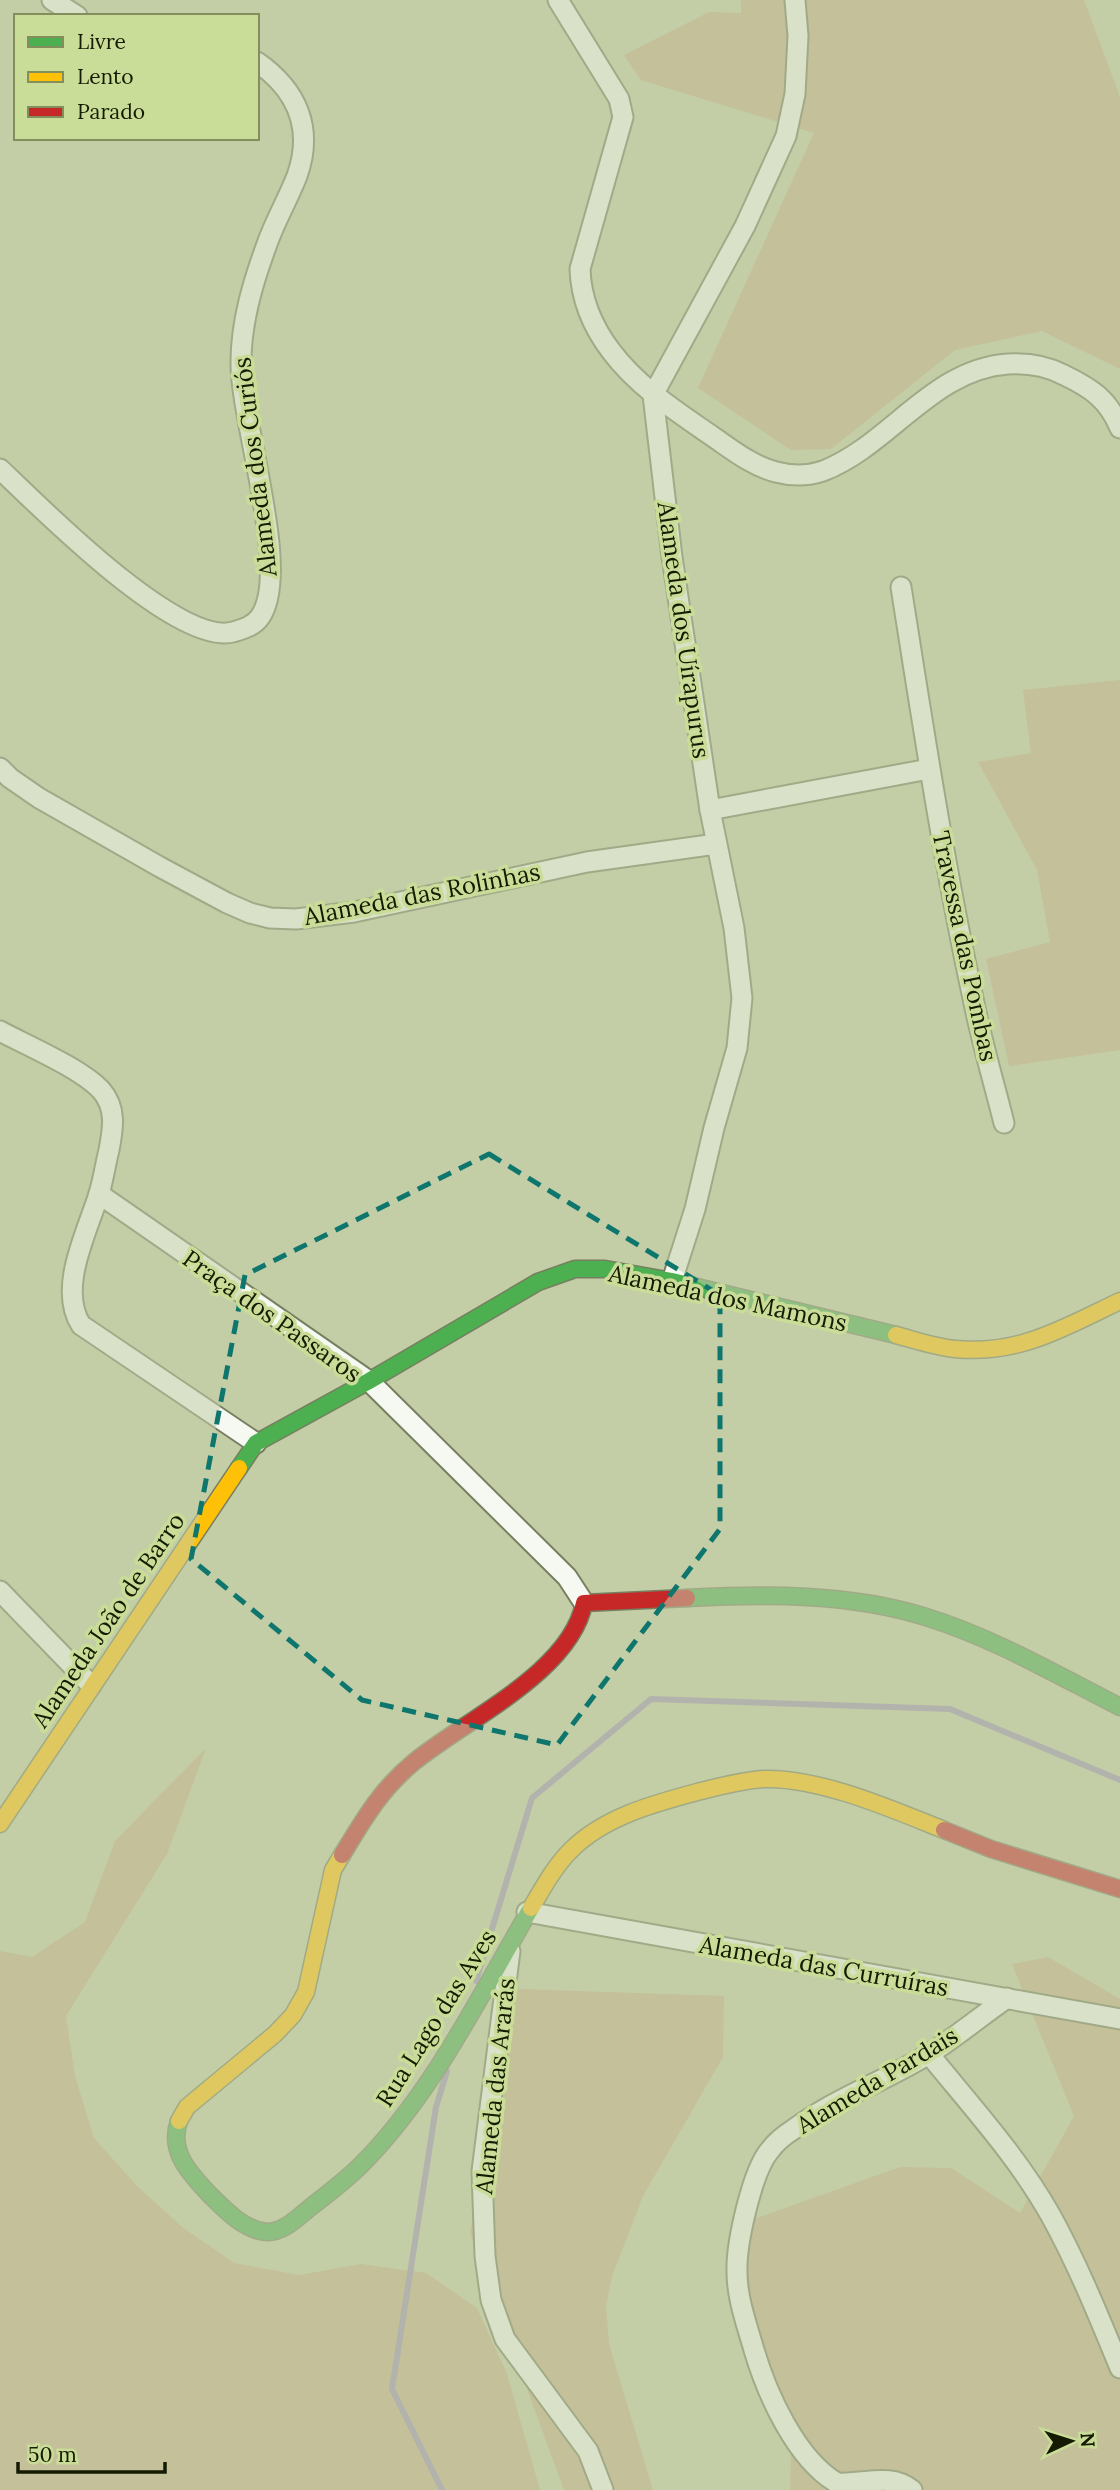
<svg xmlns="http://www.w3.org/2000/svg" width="1120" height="2490" viewBox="0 0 1120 2490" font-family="Lora,serif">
<rect width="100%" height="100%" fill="#c3cea7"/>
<g fill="#c6af87">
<polygon points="741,0 1084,0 1120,97 1120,369 1042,331 955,350 831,449 791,450 698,388 814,133 641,80 624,55 709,12 741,13"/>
<polygon points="1120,680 1120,1050 1009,1066 986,959 1050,942 1037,870 978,762 1031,753 1023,690"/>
<polygon points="206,1748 167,1854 66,2016 75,2076 94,2138 136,2185 182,2227 234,2263 299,2275 361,2264 426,2273 477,2308 507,2374 540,2490 0,2490 0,1951 32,1957 85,1922 115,1841"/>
<polygon points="1048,1957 1120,1999 1120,2490 790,2490 792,2423 746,2312 743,2223 900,2167 951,2168 1020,2213 1074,2116 1012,1964"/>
<polygon points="518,1989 724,1996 723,2057 643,2196 612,2276 606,2307 609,2344 653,2490 564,2490 470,2233"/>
</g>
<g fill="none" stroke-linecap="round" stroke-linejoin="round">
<g stroke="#a092b4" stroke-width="6">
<polyline points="476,1981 532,1798 651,1699 950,1709 1120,1780"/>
<polyline points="442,2490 392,2389 436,2107 447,2071"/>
</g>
<g stroke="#777f60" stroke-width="23">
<g id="street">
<polyline points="52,0 77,16"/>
<path d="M 558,0 L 619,99 L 623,117 L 580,269 C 581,299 592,326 611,351 C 638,387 676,411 712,436 C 731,449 752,466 776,472 C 791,476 808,476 823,471 C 890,445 932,369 1008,364 C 1027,363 1047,366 1064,375 C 1091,388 1108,399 1120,428"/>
<path d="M 0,469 C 40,507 178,647 233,632 C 243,629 254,626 260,617 C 292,572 240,421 241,362 C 241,322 253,282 267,244 C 275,221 288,199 297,176 C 314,128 297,90 257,62"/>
<path d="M 901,587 C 923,726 944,865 974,1003 C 982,1043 994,1083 1004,1123"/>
<polyline points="0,768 10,778 39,798 160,867 227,903 250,913 270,918 296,919 354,912 587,862 716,844"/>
<polyline points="710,810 929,769"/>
<path d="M 0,1031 C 28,1046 80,1068 101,1090 C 117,1108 113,1129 109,1150 C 105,1166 103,1182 98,1197 C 86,1234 58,1289 81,1325 L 256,1443"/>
<polyline points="99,1194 369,1381 567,1577 584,1603"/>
<polyline points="672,1281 695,1209 714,1128 737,1048 742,998 734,928 710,810 672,557 653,395 745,226 786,136 795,94 798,36 795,0"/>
<polyline points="0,1591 91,1685"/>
<polyline points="527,1912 1120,2019"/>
<polyline points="510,1951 482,2171 485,2256 491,2300 505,2339 588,2451 603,2490"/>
<path d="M 929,2054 C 971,2106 1018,2157 1051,2216 C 1078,2265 1099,2317 1120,2368"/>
<path d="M 912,2490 C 891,2472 862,2485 837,2483 C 796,2459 767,2394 754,2350 C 747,2325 737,2299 737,2272 C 736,2244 752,2171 770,2150 C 776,2142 786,2134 794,2129 C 836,2098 885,2081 929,2054 C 956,2037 981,2016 1007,1998"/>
</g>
</g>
<g stroke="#777f60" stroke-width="19">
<g id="fast">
<polyline points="239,1468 256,1443 369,1381 538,1282 575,1269 605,1269 672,1281 896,1335"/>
<path d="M 687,1598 C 766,1594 850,1593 926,1617 C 994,1638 1057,1675 1120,1707"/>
<path d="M 179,2121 C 168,2151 190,2174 210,2195 C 224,2209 245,2231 267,2232 C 285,2232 299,2216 312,2206 C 329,2193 346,2180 361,2165 C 432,2094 481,1994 531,1908"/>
</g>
</g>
<g stroke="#777f60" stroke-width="19">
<g id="slow">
<path d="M 896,1335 C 915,1340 935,1347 955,1349 C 1020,1355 1063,1328 1120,1301"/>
<polyline points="0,1824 239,1468"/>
<path d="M 531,1908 C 543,1888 554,1867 571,1850 C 605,1816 656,1803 701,1791 C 721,1786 744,1780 764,1779 C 819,1777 894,1810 944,1830"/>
<polyline points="179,2121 187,2107 275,2034 293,2015 306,1992 333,1870 342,1855"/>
</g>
</g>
<g stroke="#777f60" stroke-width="19">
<g id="jam">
<polyline points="944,1830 991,1849 1120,1889"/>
<path d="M 342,1855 C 364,1819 381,1789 414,1762 C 465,1720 571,1672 584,1603 L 687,1598"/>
</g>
</g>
<use href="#street" stroke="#f6f8f2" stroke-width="19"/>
<use href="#fast" stroke="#4caf50" stroke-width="16"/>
<use href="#slow" stroke="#ffc107" stroke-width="16"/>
<use href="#jam" stroke="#c62828" stroke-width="16"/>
</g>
<path d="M0 0H1120V2490H0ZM 489,1154 L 720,1295 L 720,1529 L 557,1745 L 362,1700 L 191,1559 L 245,1275 Z" fill="#c3cea7" fill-opacity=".55" fill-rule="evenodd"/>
<path fill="none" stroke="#0f766e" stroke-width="5" stroke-dasharray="14 9" stroke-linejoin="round" d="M 489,1154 L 720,1295 L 720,1529 L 557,1745 L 362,1700 L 191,1559 L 245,1275 Z"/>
<g text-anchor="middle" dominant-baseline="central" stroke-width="7" stroke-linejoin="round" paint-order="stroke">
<g font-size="24" fill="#151b02" stroke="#cadd98">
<text transform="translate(255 467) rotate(-97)">Alameda dos Curiós</text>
<text transform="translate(684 630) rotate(82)">Alameda dos Uírapurus</text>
<text transform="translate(422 894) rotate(-11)">Alameda das Rolinhas</text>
<text transform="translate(965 946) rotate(78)">Travessa das Pombas</text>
<text transform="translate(728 1298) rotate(12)">Alameda dos Mamons</text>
<text transform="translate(272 1316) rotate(35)">Praça dos Passaros</text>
<text transform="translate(108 1620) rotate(-56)">Alameda João de Barro</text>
<text transform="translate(824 1966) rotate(10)">Alameda das Curruíras</text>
<text transform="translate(436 2018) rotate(-58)">Rua Lago das Aves</text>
<text transform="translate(877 2080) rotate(-31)">Alameda Pardais</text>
<text transform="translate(495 2086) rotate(-84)">Alameda das Ararás</text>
</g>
</g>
<rect x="14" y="14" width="245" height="126" fill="#cadd98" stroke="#828f5c" stroke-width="2"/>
<rect x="28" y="37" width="35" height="10" fill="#4caf50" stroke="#828f5c" stroke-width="2"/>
<text x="77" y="49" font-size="21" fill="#151b02">Livre</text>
<rect x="28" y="72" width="35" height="10" fill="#ffc107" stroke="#828f5c" stroke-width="2"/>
<text x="77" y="84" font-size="21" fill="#151b02">Lento</text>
<rect x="28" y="107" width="35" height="10" fill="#c62828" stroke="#828f5c" stroke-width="2"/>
<text x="77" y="119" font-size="21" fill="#151b02">Parado</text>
<g transform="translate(1071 2441) rotate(86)" stroke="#cadd98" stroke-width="5" paint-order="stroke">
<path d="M0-5L12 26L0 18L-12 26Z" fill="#151b02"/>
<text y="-10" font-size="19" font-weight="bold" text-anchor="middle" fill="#151b02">N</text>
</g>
<path d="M18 2462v10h147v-10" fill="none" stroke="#151b02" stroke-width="3.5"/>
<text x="28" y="2462" font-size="21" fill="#151b02" stroke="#cadd98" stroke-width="5" paint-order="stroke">50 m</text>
</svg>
